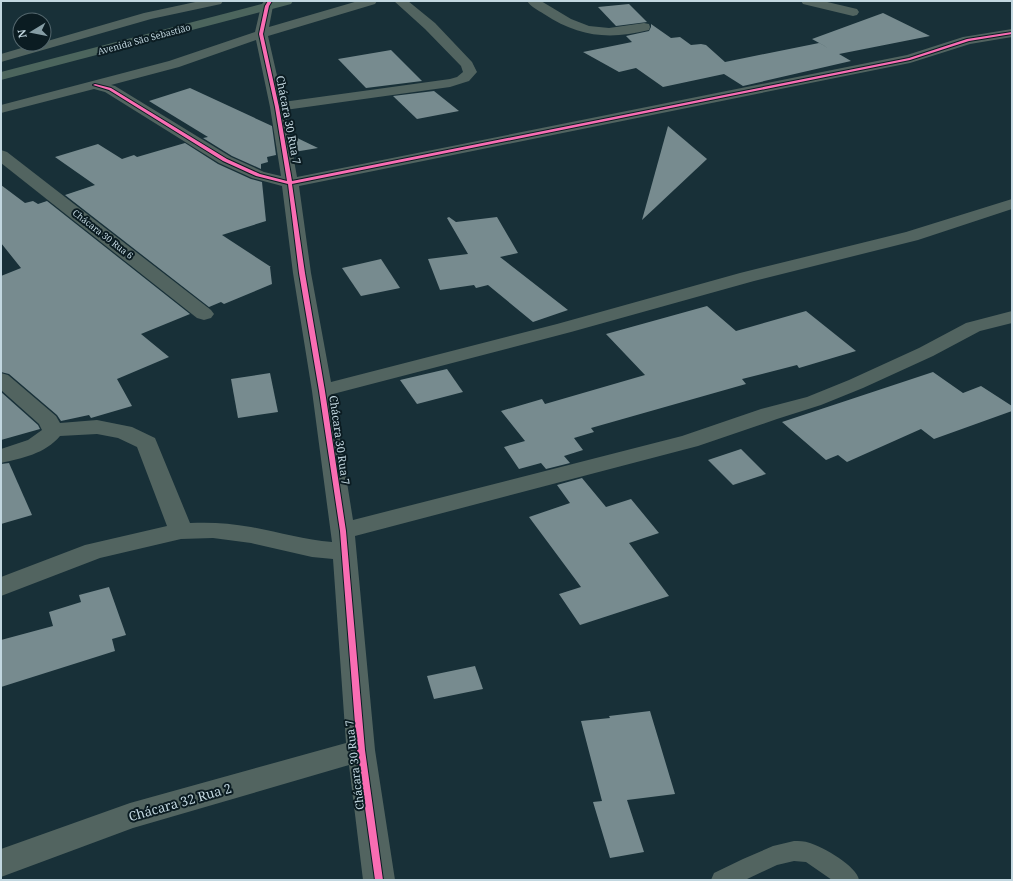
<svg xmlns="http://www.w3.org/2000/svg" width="1013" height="881" viewBox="0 0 1013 881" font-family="'Noto Serif',serif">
<rect width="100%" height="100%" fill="#183038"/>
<g fill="#778b8f">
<polygon points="629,4 647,22 616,26 598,7"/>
<polygon points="883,13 930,36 839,54 851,61 743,86 724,74 663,87 636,68 619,72 583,52 632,42 626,36 649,31 651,27 651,24 671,38 680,37 691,45 701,44 706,45 725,62 819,43 830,49 812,39"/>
<polygon points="391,50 422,81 366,88 338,59"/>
<polygon points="190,88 272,126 276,155 267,157 268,162 261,164 261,169 232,156 203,138 208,137 149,101"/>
<polygon points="434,91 459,111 417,119 393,96"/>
<polygon points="668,126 707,159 642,220"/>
<polygon points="291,135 318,148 294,152"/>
<polygon points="185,143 218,164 251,179 262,182 266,221 222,235 271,267 270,267 272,284 224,304 221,302 209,307 65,195 95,185 55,157 98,144 122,159 134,155 137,157"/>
<polygon points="1,185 25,203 33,201 38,204 47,201 190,314 141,334 169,357 117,379 132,406 91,418 89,415 61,421 57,415 9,374 1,372 1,276 21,268 1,243"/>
<polygon points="449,217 456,222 497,217 518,253 500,257 568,310 533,322 488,285 476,288 474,285 440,290 428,259 468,254 447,218"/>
<polygon points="381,259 400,288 361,296 342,268"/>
<polygon points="707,306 736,331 806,311 856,351 799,368 797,365 742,379 746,384 591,428 594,432 574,438 583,450 564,456 570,463 546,469 541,463 519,469 504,447 525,441 501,411 542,399 545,404 645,375 606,334"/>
<polygon points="447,369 463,392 417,404 400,380"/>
<polygon points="933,372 963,393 981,386 1012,406 1012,411 934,439 921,429 847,462 838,455 826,460 782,422"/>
<polygon points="270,373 278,412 238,418 231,379"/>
<polygon points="1,392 38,425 40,429 1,440"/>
<polygon points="741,449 766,474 733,485 708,460"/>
<polygon points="9,463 32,515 1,524 1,464"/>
<polygon points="582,478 606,507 631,499 659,533 629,543 669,596 580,625 559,594 581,587 529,517 570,503 557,485"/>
<polygon points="109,587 126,635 112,639 115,651 1,687 1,640 53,626 49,612 81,602 79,595"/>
<polygon points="475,666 483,689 434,699 427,676"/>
<polygon points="650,711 675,794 627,800 644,852 610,858 593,802 602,801 581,721 610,718 609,716"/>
</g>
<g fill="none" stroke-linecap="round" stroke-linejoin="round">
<path fill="#526460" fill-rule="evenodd" d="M 794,841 C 799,841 804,841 810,843 C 823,847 857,866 859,880 L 832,880 L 806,862 L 794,861 L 777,865 L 745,880 L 711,880 L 714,873 L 743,859 L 773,846 Z"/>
<g fill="#526460" fill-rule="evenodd">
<polygon points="200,1 223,1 221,4 151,19 1,62 1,54 35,44 44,44 44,42 144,13"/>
<path d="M 264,1 L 276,1 L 273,6 L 269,27 L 358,1 L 377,1 L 375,4 L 268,36 L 283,102 L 450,79 L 457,77 L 463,72 L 461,66 L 425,29 L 394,1 L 408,1 L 435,23 L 472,62 L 477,72 L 469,81 L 450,87 L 285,110 L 297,177 L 907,55 L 963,37 L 1012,29 L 1012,37 L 970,44 L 910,63 L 299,186 L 311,273 L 331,382 L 557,324 L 740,273 L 906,232 L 1012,199 L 1012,209 L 918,240 L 754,281 L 571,332 L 333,394 L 353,520 L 682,436 L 761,409 L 807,397 L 849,380 L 919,348 L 966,323 L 1012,311 L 1012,323 L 980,331 L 933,356 L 863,388 L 821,405 L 777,419 L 698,446 L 355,536 L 375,750 L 395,880 L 363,880 L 349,765 L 133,828 L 1,877 L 1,849 L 130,803 L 346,743 L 333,559 L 312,557 L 251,543 L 213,538 L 181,539 L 100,558 L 1,596 L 1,577 L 85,545 L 167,526 L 137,447 L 118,438 L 97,434 L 60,436 C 45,454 22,458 1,463 L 1,449 L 28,440 L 42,430 L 39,424 L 1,390 L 1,373 L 8,375 L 56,416 L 60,423 L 97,420 L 132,427 L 155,438 L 190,523 C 210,522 230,523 251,527 C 278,532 304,540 332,542 L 312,391 L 293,273 L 282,186 L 252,178 L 219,163 L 105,92 L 94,89 L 1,113 L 1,105 L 169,61 L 255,32 L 261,6 ZM 256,40 L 270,107 L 281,176 L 264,172 L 231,157 L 115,86 L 111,85 L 179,67 Z"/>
<path d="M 527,1 L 541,1 L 571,19 L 589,26 L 609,28 L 644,23 L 649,24 L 650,27 L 649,30 C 609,40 579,37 544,14 C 538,10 531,7 527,1 Z"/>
<polygon points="801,1 823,1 857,9 859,12 857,15 853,16 803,4"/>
<polygon points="1,150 7,152 211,310 214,314 211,318 204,320 197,318 1,163"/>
</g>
<polygon fill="#4c655d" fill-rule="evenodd" points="273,1 293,1 291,4 1,80 1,72"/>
<g stroke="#0b1c22" stroke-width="2">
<polygon id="cycleway" points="268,1 272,1 269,6 263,34 279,107 292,181 909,58 967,39 1012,32 1012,34 969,41 910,60 292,184 305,273 325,391 346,531 365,750 383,880 375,880 357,750 340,531 319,391 299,273 288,184 256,176 223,161 109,90 93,85 95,84 111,88 227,159 260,174 287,181 275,107 259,34 265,6"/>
</g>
<use href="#cycleway" fill="#f96db3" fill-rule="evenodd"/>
</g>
<g text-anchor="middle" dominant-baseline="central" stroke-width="4" stroke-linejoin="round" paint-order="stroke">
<g font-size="9" fill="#c2d7e0" stroke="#0b1c22">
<text transform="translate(144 39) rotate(-15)">Avenida São Sebastião</text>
<text transform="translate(103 234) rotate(38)">Chácara 30 Rua 6</text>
</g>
<g font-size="11" fill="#c2d7e0" stroke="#0b1c22">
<text transform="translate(289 120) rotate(79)">Chácara 30 Rua 7</text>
<text transform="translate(340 440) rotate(82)">Chácara 30 Rua 7</text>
<text transform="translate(354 765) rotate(-97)">Chácara 30 Rua 7</text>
</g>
<g font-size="13" fill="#c2d7e0" stroke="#0b1c22">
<text transform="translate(180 802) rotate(-16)">Chácara 32 Rua 2</text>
</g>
</g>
<rect width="1013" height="881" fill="none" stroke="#c2d7e0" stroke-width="4"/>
<g transform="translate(32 32) rotate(260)"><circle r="19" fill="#0b1c22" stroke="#54676e"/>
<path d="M0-3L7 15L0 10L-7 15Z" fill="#869da5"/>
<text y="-6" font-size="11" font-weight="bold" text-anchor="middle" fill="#c2d7e0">N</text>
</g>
</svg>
